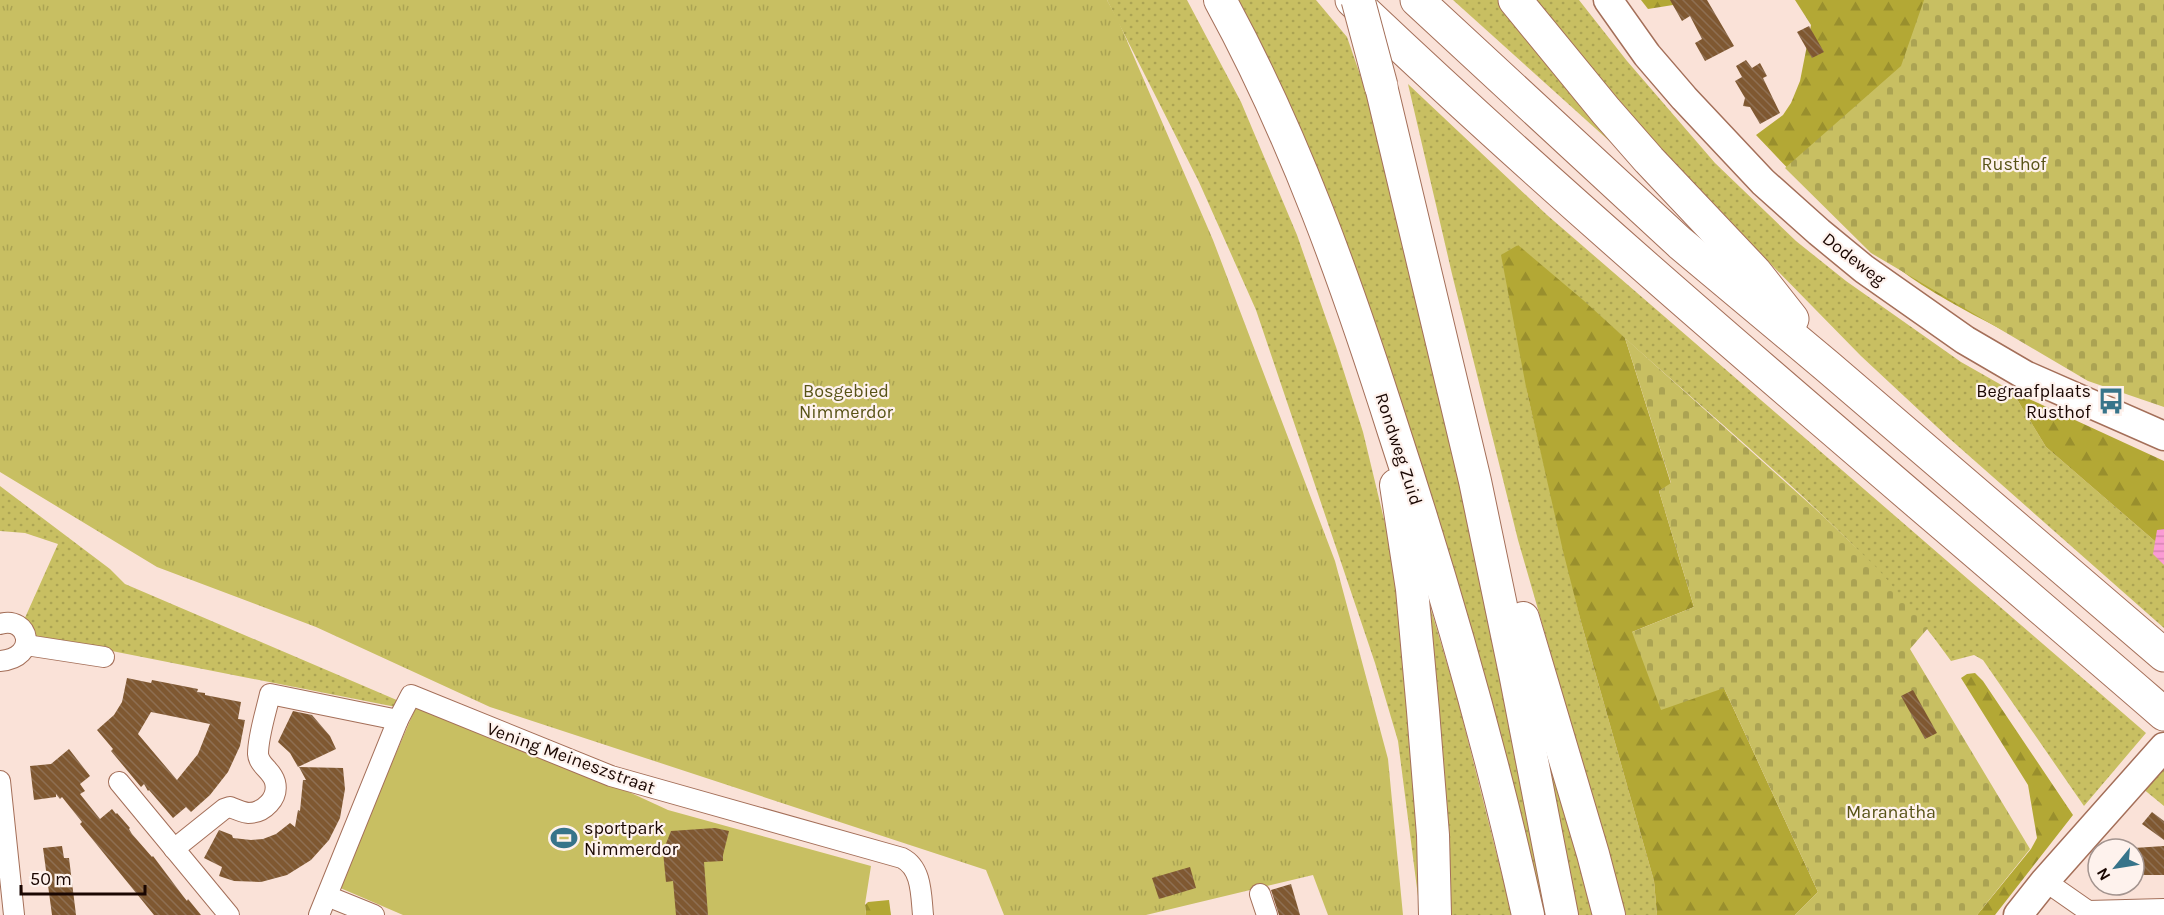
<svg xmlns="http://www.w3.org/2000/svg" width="2164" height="915" viewBox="0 0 2164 915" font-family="Karla,sans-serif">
<defs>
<pattern id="grass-dots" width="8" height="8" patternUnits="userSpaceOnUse" patternTransform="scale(1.5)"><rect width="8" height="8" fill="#c8bf62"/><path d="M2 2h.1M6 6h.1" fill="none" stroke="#aba353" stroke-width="1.8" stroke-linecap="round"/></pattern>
<pattern id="forest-firs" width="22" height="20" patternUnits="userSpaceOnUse" patternTransform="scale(1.5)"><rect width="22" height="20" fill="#b3a835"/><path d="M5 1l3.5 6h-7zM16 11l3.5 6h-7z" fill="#998f2d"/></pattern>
<pattern id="cemetery-stones" width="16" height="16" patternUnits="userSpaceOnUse" patternTransform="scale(1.5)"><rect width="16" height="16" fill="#c8bf62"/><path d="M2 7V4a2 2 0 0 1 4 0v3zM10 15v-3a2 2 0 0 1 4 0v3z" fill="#aba353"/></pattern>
<pattern id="park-tufts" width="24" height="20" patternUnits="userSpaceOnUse" patternTransform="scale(1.5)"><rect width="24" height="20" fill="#c8bf62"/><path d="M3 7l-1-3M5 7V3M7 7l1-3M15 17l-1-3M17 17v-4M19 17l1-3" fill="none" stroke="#aba353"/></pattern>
<pattern id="water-rules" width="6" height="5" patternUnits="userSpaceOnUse" patternTransform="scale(1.5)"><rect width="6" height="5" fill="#fa9bd4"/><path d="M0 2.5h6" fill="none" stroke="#d684b4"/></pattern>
<pattern id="building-back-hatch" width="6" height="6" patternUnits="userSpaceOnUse" patternTransform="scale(1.5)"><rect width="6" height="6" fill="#7f5831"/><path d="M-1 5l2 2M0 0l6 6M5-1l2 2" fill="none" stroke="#8e6f52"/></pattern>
</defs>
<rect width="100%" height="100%" fill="#fae2d8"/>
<g fill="url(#grass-dots)">
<polygon points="1107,0 1187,0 1241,102 1297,235 1336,347 1363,432 1401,590 1412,705 1419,904 1398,741 1375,663 1256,310 1199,182"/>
<polygon points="1236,0 1316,0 1347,37 1364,86 1386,170 1482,580 1547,915 1540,915"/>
<polygon points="1453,0 1500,0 1667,193"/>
<polygon points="1532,0 1579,0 1627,61 1715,163 1796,241 1846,281 1961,362 2012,391 2046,447 2164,549 2164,628 1950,439 1861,356 1711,203 1654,141"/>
<path d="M 1408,84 L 1547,215 L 2146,733 L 2084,806 L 1983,660 L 1974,655 L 1951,661 C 1885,567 1799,492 1713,416 C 1648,359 1584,301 1517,245 L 1527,392 L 1581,622 L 1654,881 L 1657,915 L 1626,915 L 1518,540 L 1452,274 Z"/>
<polygon points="0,486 110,569 125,584 399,701 396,707 31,635 24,620 58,544 25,533 0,531"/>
<polygon points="1421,576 1457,697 1512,915 1442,915"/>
<polygon points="1540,717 1603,915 1578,915"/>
<polygon points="2164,762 2164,806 2142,788"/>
</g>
<g fill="url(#forest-firs)">
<polygon points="1641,0 1675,0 1673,5 1648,9"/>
<path d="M 1795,0 L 1945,0 L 2026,342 C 1991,324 1955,306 1922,285 C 1860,244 1807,189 1756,135 L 1783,115 L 1791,103 L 1800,81 L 1811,25 Z"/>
<polygon points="1518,245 1583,300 1625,338 1671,484 1659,491 1694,607 1632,632 1724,688 1818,892 1795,915 1657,915 1654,881 1581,622 1563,551 1527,392 1501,255"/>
<polygon points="2012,391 2164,461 2164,549 2046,447"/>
<polygon points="1975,673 1983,681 2073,815 1995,915 1977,915 2031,849 2037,838 2028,785 1961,678 1967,674"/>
<polygon points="889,900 891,915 866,915 865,905 868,902"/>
</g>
<g fill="url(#cemetery-stones)">
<polygon points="1924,0 2164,0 2164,407 2088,381 1871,253 1785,168 1901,66"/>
<polygon points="1625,338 1822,515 1878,569 1928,628 1910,649 2030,849 1977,915 1795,915 1818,892 1724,688 1661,710 1632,632 1694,607 1659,491 1671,483"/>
</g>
<polygon fill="url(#park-tufts)" points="0,0 1107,0 1118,20 1213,240 1335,561 1388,759 1403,915 1328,915 1313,875 1146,915 1004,915 986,870 490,707 316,627 157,567 0,472"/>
<polygon fill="#c8bf62" points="416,707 605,781 668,810 871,866 865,904 866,915 403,915 338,887"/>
<polygon fill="url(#water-rules)" points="2164,529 2164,565 2153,554 2157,530"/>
<g fill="url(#building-back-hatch)" fill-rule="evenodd">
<polygon points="1670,0 1707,0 1734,46 1705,61 1695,43 1702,39 1690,16 1682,21"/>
<polygon points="1809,26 1824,52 1812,58 1797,32"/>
<polygon points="1746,60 1752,68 1760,63 1767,76 1763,78 1780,113 1760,124 1750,107 1743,106 1745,98 1735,81 1742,77 1736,66"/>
<path d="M 127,678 L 151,683 L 152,680 L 198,689 L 197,692 L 205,693 L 205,695 L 241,702 L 238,719 L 245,720 L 240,746 L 228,772 L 210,795 L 191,812 L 186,807 L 173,818 L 149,790 L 148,791 L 144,784 L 141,787 L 111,751 L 113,749 L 97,730 L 114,715 L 122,702 ZM 151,712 L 210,724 L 198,754 L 177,780 L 138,734 Z"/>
<polygon points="1913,690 1937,733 1925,739 1901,696"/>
<polygon points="293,711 312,715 330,736 336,749 298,767 290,753 278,742"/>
<polygon points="69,749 90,776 80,784 85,791 80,794 100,819 112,809 116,814 117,813 130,828 129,829 132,834 152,857 153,856 183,896 187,901 188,899 201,915 154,915 80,824 82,822 62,797 60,799 56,794 56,797 34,800 30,766 51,764"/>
<polygon points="299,767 343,768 345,789 340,818 329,840 311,860 287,875 261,882 234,881 219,876 222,867 204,858 219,830 232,835 233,838 251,840 263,839 276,834 290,823 295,827 298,810 300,811 303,780 306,780"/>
<polygon points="2152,812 2164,821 2164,840 2142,824"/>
<polygon points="715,828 729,831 723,855 723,861 704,862 708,915 676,915 673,881 666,882 664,862 663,851 671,831"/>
<polygon points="62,846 64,858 69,858 76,915 52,915 43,848"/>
<polygon points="2164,846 2164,875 2140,875 2140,868 2134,868 2134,848"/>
<polygon points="1190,867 1196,888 1159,899 1152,878"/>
<polygon points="1291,884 1300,915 1279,915 1271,890"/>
</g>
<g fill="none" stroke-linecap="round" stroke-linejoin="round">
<g stroke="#a46f59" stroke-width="22">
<g id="street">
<path d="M 0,624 C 29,615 40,658 0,661"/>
<polyline points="26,645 104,657"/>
<polyline points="0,781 14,915"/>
<polyline points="119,782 229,915"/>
<path d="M 174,849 L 224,809 L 230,807 C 235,809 242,812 248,813 C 264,813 279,798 275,782 C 272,770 259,766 258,754 C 258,736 266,712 270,694 L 398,720"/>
<polyline points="2045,881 2088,911 2164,909"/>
<polyline points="1260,894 1267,915"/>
<polyline points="327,896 374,915"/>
<path d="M 319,915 L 398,720 L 411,695 L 611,776 L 902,858 C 922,868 921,895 923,915"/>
</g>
</g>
<g stroke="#a46f59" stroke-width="31">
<g id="secondary">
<polyline points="1608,0 1647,55 1684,98 1763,182 1819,232 1864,269 1965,340 2025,375 2164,436"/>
<polyline points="2018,915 2045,881 2164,747"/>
</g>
</g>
<g stroke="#a46f59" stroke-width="34">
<g id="primary">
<path d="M 1220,0 C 1295,137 1347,284 1394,432 C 1446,591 1492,752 1528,915"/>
<polyline points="1381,86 1475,481 1515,673 1562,915"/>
<polyline points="1396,485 1412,589 1423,711 1433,835 1435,915"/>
<polyline points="1523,618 1593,854 1609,915"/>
</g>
</g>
<g stroke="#a46f59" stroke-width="35">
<g id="highway">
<path d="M 1352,0 C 1613,248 1892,478 2164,714"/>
<polyline points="1417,0 1680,243 1827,366 2164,655"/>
<polyline points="1515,0 1606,111 1649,160 1755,272 1792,319"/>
</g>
</g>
<use href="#street" stroke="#fff" stroke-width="20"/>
<use href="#secondary" stroke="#fff" stroke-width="28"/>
<use href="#primary" stroke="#fff" stroke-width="32"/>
<use href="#highway" stroke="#fff" stroke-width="33"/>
<g stroke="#a46f59" stroke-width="35" stroke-linecap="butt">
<polyline id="highway-bridge" points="1358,0 1381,86"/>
</g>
<use href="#highway-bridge" stroke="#fff" stroke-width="33"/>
</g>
<defs>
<g id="bus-bare" transform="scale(2.07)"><path d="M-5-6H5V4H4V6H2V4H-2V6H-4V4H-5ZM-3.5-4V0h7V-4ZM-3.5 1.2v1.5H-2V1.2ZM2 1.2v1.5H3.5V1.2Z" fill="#37748a" stroke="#fef2ed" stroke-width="2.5" paint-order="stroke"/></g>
<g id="stadium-bare" transform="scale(2.07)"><path d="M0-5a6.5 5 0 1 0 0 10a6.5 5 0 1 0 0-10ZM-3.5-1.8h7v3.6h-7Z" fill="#37748a" stroke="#fef2ed" stroke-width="2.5" paint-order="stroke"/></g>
</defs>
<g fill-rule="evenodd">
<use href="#bus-bare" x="2111" y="401"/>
<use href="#stadium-bare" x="564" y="838"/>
</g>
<g text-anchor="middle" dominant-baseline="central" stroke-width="4.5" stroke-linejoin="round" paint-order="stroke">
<g font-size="18" fill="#585317" stroke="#fef2ed">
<text x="2014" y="164">Rusthof</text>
<text x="846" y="391">Bosgebied<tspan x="846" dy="21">Nimmerdor</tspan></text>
<text x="1891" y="812">Maranatha</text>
</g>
<g font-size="18" fill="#1a0702" stroke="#fef2ed">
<text transform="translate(1854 259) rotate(38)">Dodeweg</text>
<text transform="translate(1399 449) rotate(72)">Rondweg Zuid</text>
<text transform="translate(571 758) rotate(20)">Vening Meineszstraat</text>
</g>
<g font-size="18" fill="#1a0702" stroke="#fef2ed" text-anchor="end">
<text x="2091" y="391">Begraafplaats<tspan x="2091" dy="21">Rusthof</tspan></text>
<text x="584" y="828" text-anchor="start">sportpark<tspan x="584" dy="21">Nimmerdor</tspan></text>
</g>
</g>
<g transform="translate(2116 867) rotate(240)"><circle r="28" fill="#fef2ed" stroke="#a3948f" stroke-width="1.5"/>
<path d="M0-4.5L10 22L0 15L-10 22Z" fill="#37748a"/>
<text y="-9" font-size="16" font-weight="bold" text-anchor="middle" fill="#1a0702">N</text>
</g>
<path d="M21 885v9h124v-9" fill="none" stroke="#1a0702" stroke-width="3"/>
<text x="30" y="885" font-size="18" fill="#1a0702" stroke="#fef2ed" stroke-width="4.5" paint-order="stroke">50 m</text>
</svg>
